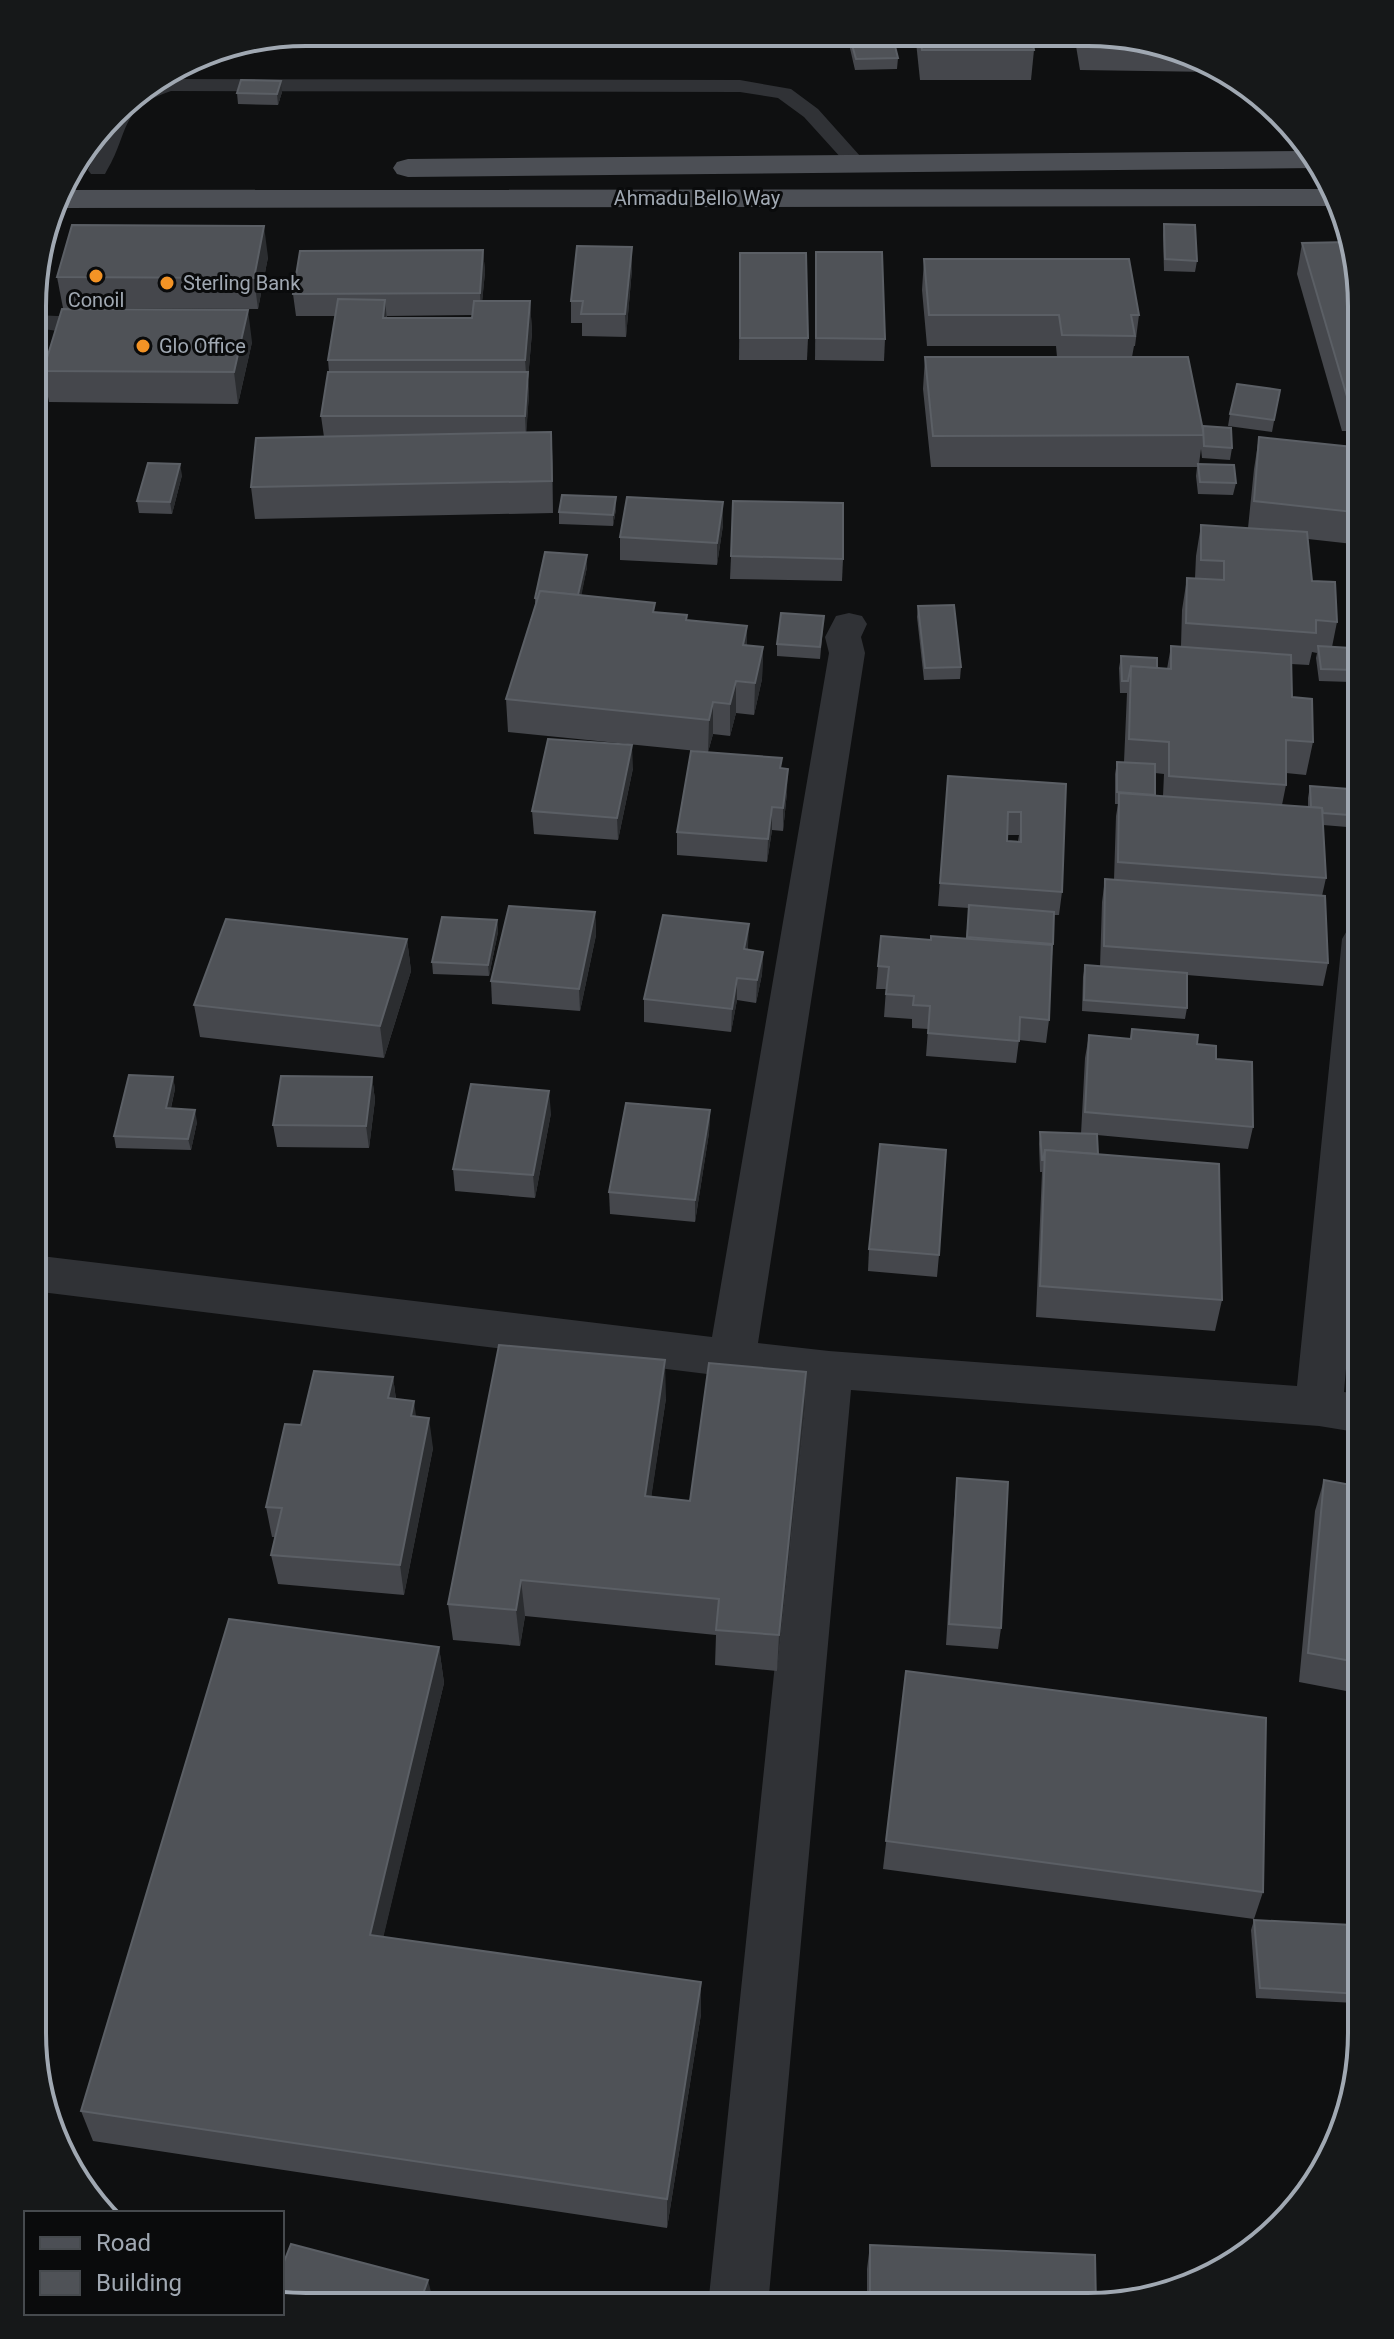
<svg xmlns="http://www.w3.org/2000/svg" width="1394" height="2339" viewBox="0 0 1394 2339" font-family="Roboto,sans-serif">
<rect width="100%" height="100%" fill="#0f1011"/>
<g fill="none" stroke-linecap="round" stroke-linejoin="round">
<g fill="#303236" fill-rule="evenodd">
<path d="M 169,79 L 740,80 L 791,89 L 818,109 L 869,166 L 866,170 L 852,170 L 804,117 L 778,98 L 740,92 L 171,91 C 117,109 131,132 105,174 L 91,174 L 88,170 C 107,128 120,92 169,79 Z"/>
<path d="M 34,314 C 52,318 96,313 106,324 C 94,337 51,331 34,327 Z"/>
</g>
<polygon fill="#303236" fill-rule="evenodd" points="849,613 862,616 867,624 861,637 865,653 758,1343 829,1351 1297,1386 1342,939 1348,929 1362,925 1362,1183 1344,1392 1362,1395 1362,1433 1319,1426 851,1390 768,2306 708,2306 804,1386 41,1292 33,1294 33,1258 41,1256 712,1337 829,653 825,637 836,616"/>
<g fill="#4c4f55" fill-rule="evenodd">
<polygon points="1302,151 1315,168 408,177 397,174 393,168 397,162 408,159"/>
<polygon points="1331,189 1342,206 54,208 59,190"/>
</g>
</g>
<g fill="#45474c" fill-rule="evenodd">
<polygon points="306,32 412,32 410,46 296,45 295,34"/>
<polygon points="459,32 593,33 592,46 460,44"/>
<polygon points="631,33 808,33 808,47 631,48"/>
<polygon points="849,34 898,58 897,69 855,70 849,44"/>
<polygon points="916,34 1031,34 1034,50 1031,80 920,80 916,42"/>
<polygon points="1074,34 1124,34 1213,72 1080,70"/>
<polygon points="282,92 278,105 238,104 237,93"/>
<polygon points="1164,224 1197,261 1195,272 1164,271 1163,235"/>
<polygon points="1302,243 1362,306 1362,431 1342,431 1297,274"/>
<polygon points="632,247 632,269 626,337 582,336 582,323 571,323 571,301"/>
<path d="M 483,250 L 485,272 L 482,301 L 530,301 L 532,332 L 528,379 L 529,394 L 526,432 L 553,464 L 553,513 L 255,519 L 251,487 L 324,437 L 321,416 L 329,372 L 328,360 L 335,316 L 296,316 L 293,294 ZM 472,315 L 472,318 L 387,318 L 387,316 Z"/>
<polygon points="816,252 885,339 884,361 815,360"/>
<polygon points="740,253 808,338 807,360 739,360"/>
<polygon points="268,257 258,309 63,308 57,277"/>
<polygon points="924,259 1139,315 1135,346 1134,346 1132,357 1202,429 1232,448 1230,460 1202,458 1201,449 1199,464 1236,483 1233,495 1198,494 1196,476 1197,467 931,467 923,389 925,357 1057,357 1056,346 927,346 922,290"/>
<polygon points="252,342 238,404 49,402 43,371"/>
<polygon points="1280,390 1272,432 1228,426 1230,414"/>
<path d="M 1259,437 L 1362,448 L 1362,545 L 1308,539 L 1312,581 L 1337,622 L 1332,647 L 1354,670 L 1351,682 L 1319,681 L 1316,658 L 1317,653 L 1312,652 L 1309,665 L 1291,664 L 1292,697 L 1313,742 L 1306,775 L 1286,773 L 1286,785 L 1282,805 L 1308,807 L 1308,798 L 1310,786 L 1362,790 L 1362,818 L 1359,828 L 1323,825 L 1326,878 L 1322,896 L 1328,963 L 1323,986 L 1187,975 L 1187,1008 L 1185,1019 L 1082,1011 L 1083,977 L 1085,965 L 1100,967 L 1102,902 L 1105,879 L 1114,880 L 1116,816 L 1118,804 L 1115,804 L 1115,774 L 1117,762 L 1124,762 L 1127,693 L 1120,693 L 1119,668 L 1121,656 L 1157,668 L 1167,669 L 1171,646 L 1181,646 L 1182,610 L 1187,578 L 1195,578 L 1196,556 L 1201,525 L 1248,528 L 1254,469 ZM 1155,773 L 1164,774 L 1163,796 L 1155,796 Z"/>
<polygon points="182,475 172,514 139,513 137,501"/>
<polygon points="616,497 616,509 613,526 559,524 559,512"/>
<polygon points="723,525 717,565 620,560 620,537"/>
<polygon points="731,556 843,559 842,581 730,579"/>
<polygon points="587,567 581,595 656,612 687,615 687,620 747,645 763,647 762,679 754,715 736,713 730,736 713,734 708,752 781,768 787,792 783,831 772,830 767,862 677,855 677,832 707,752 508,732 506,699 535,607 535,598"/>
<polygon points="918,606 961,667 960,679 924,680 917,617"/>
<polygon points="823,628 820,659 777,656 777,644"/>
<polygon points="633,768 618,840 534,834 532,811"/>
<path d="M 948,776 L 1066,784 L 1062,892 L 1059,915 L 1054,915 L 1049,1020 L 1046,1043 L 1019,1040 L 1016,1063 L 926,1056 L 928,1029 L 912,1028 L 912,1019 L 884,1017 L 886,989 L 876,989 L 878,966 L 930,940 L 966,939 L 969,908 L 938,906 ZM 1008,835 L 1019,835 L 1018,841 L 1007,841 Z"/>
<polygon points="595,912 596,935 580,1011 492,1004 491,981"/>
<polygon points="497,920 498,932 489,976 433,974 432,962"/>
<polygon points="407,939 411,971 384,1058 200,1037 194,1005"/>
<polygon points="748,947 748,950 763,952 762,974 756,1003 737,1000 731,1032 644,1022 644,999"/>
<polygon points="1132,1029 1197,1044 1216,1059 1253,1127 1248,1149 1097,1135 1098,1154 1222,1300 1215,1331 1036,1317 1042,1172 1040,1172 1039,1144 1040,1132 1081,1134 1085,1058 1089,1035 1130,1039"/>
<polygon points="173,1077 175,1089 171,1108 197,1122 191,1150 116,1148 114,1136"/>
<polygon points="372,1077 375,1100 369,1148 277,1147 273,1125"/>
<polygon points="710,1110 709,1133 695,1222 610,1214 609,1192"/>
<polygon points="551,1113 535,1198 455,1191 453,1169"/>
<polygon points="869,1249 939,1255 937,1277 868,1271"/>
<polygon points="806,1372 805,1409 777,1671 715,1665 716,1635 525,1616 520,1646 453,1640 448,1604 666,1398 651,1497 690,1501"/>
<polygon points="393,1377 396,1399 416,1417 433,1448 404,1595 278,1584 271,1555 275,1537 272,1537 266,1507 301,1425"/>
<polygon points="957,1478 1001,1628 998,1649 946,1645 955,1499"/>
<polygon points="1324,1480 1362,1487 1362,1694 1299,1682 1315,1511"/>
<polygon points="439,1647 444,1683 383,1937 701,1982 701,2014 667,2228 93,2141 81,2111"/>
<polygon points="906,1671 1263,1892 1254,1919 883,1869"/>
<polygon points="1254,1920 1360,1994 1356,2003 1256,1998 1251,1930"/>
<polygon points="1351,2077 1355,2077 1341,2137 1338,2143 1341,2102"/>
<polygon points="870,2245 1088,2307 867,2306 867,2269"/>
</g>
<g fill="#2b2d30">
<polygon points="409,32 412,32 410,46"/>
<polygon points="281,81 282,92 278,105 277,94"/>
<polygon points="264,226 268,257 258,309 254,278"/>
<polygon points="632,247 632,269 626,337 625,314"/>
<polygon points="483,250 485,272 481,315 480,293"/>
<polygon points="385,300 388,331 383,318"/>
<polygon points="530,301 532,332 528,379 529,394 526,439 525,416 527,386 525,360"/>
<polygon points="248,310 252,342 238,404 234,372"/>
<polygon points="551,432 553,464 553,513 552,481"/>
<polygon points="180,464 182,475 172,514 170,502"/>
<polygon points="616,497 616,509 613,526 613,515"/>
<polygon points="723,502 723,525 717,565 717,543"/>
<polygon points="587,555 587,567 578,613 577,601"/>
<polygon points="747,626 747,658 743,645"/>
<polygon points="763,647 762,679 754,715 755,683"/>
<polygon points="736,681 736,713 730,736 730,704"/>
<polygon points="713,702 713,734 708,752 709,720"/>
<polygon points="632,745 633,768 618,840 617,818"/>
<polygon points="788,769 787,792 783,831 783,808"/>
<polygon points="772,807 772,830 767,862 768,839"/>
<polygon points="595,912 596,935 580,1011 579,989"/>
<polygon points="497,920 498,932 489,976 488,965"/>
<polygon points="749,924 748,947 743,972 744,949"/>
<polygon points="407,939 411,971 384,1058 380,1026"/>
<polygon points="763,952 762,974 756,1003 757,980"/>
<polygon points="737,978 737,1000 731,1032 732,1009"/>
<polygon points="173,1077 175,1089 168,1120 166,1108"/>
<polygon points="372,1077 375,1100 369,1148 366,1126"/>
<polygon points="549,1091 551,1113 535,1198 533,1175"/>
<polygon points="195,1110 197,1122 191,1150 188,1139"/>
<polygon points="710,1110 709,1133 695,1222 695,1200"/>
<polygon points="665,1360 666,1398 646,1533 645,1496"/>
<polygon points="806,1372 805,1409 777,1671 779,1635"/>
<polygon points="393,1377 397,1408 388,1398"/>
<polygon points="414,1401 418,1431 411,1416"/>
<polygon points="429,1418 433,1448 404,1595 400,1565"/>
<polygon points="521,1580 525,1616 520,1646 516,1610"/>
<polygon points="439,1647 444,1683 376,1968 370,1935"/>
<polygon points="701,1982 701,2014 667,2228 667,2199"/>
<polygon points="428,2280 432,2296 428,2305 419,2305"/>
</g>
<g fill="#4f5257" stroke="#5b5f65" stroke-width="2" fill-rule="evenodd">
<polygon points="849,34 892,34 898,58 856,59"/>
<polygon points="920,34 1031,34 1034,50 922,50"/>
<polygon points="1082,34 1124,34 1139,41 1083,40"/>
<polygon points="241,80 281,81 277,94 237,93"/>
<polygon points="1164,224 1195,225 1197,261 1165,259"/>
<polygon points="72,225 264,226 254,278 57,277"/>
<polygon points="1349,242 1362,306 1362,399 1348,400 1302,243"/>
<polygon points="577,246 632,247 625,314 581,314 583,301 571,301"/>
<polygon points="483,250 480,293 293,294 300,251"/>
<polygon points="816,252 882,252 885,339 816,338"/>
<polygon points="740,253 806,253 808,338 740,338"/>
<polygon points="924,259 1129,259 1139,315 1131,315 1135,336 1062,335 1059,315 929,315"/>
<polygon points="338,299 385,300 383,318 472,318 474,301 530,301 525,360 328,360"/>
<polygon points="62,309 248,310 234,372 43,371"/>
<polygon points="925,357 1188,357 1204,435 933,436"/>
<polygon points="328,372 528,372 525,416 321,416"/>
<polygon points="1237,384 1280,390 1274,420 1230,414"/>
<polygon points="1203,426 1231,428 1232,448 1204,446"/>
<polygon points="551,432 552,481 251,487 256,438"/>
<polygon points="1259,437 1362,448 1362,513 1254,501"/>
<polygon points="148,463 180,464 170,502 137,501"/>
<polygon points="1198,464 1234,465 1236,483 1200,482"/>
<polygon points="562,495 616,497 613,515 559,512"/>
<polygon points="627,497 723,502 717,543 620,537"/>
<polygon points="733,501 843,503 843,559 731,556"/>
<polygon points="1201,525 1307,532 1312,581 1335,582 1337,622 1316,620 1316,633 1186,623 1187,578 1224,580 1224,561 1201,560"/>
<polygon points="545,552 587,555 578,595 540,591 538,599 535,598"/>
<polygon points="540,591 655,603 653,612 687,615 686,620 747,626 743,645 763,647 755,683 736,681 730,704 713,702 709,720 506,699"/>
<polygon points="954,605 961,667 925,668 918,606"/>
<polygon points="781,613 824,616 820,647 777,644"/>
<polygon points="1171,646 1291,655 1292,697 1312,699 1313,742 1286,740 1286,785 1169,776 1169,742 1129,739 1131,666 1171,669"/>
<polygon points="1318,646 1351,648 1354,670 1321,669"/>
<polygon points="1121,656 1157,658 1157,668 1131,666 1128,681 1122,681"/>
<polygon points="548,739 632,745 617,818 532,811"/>
<polygon points="691,751 782,758 780,768 788,769 783,808 772,807 768,839 677,832"/>
<polygon points="1117,762 1155,764 1155,795 1117,792"/>
<path d="M 948,776 L 1066,784 L 1062,892 L 940,883 ZM 1008,812 L 1021,812 L 1021,842 L 1007,841 Z"/>
<polygon points="1310,786 1362,790 1362,816 1323,813 1322,808 1311,807"/>
<polygon points="1119,793 1322,808 1326,878 1118,862"/>
<polygon points="1105,879 1325,896 1328,963 1104,946"/>
<polygon points="969,905 1054,912 1053,944 967,937"/>
<polygon points="509,906 595,912 579,989 491,981"/>
<polygon points="663,915 749,924 744,949 763,952 757,980 737,978 732,1009 644,999"/>
<polygon points="442,917 497,920 488,965 432,962"/>
<polygon points="226,919 407,939 380,1026 194,1005"/>
<polygon points="881,936 931,940 931,936 1052,945 1049,1020 1020,1017 1019,1041 928,1033 930,1006 913,1005 914,996 886,994 889,967 878,966"/>
<polygon points="1085,965 1187,973 1187,1008 1084,1000"/>
<polygon points="1132,1029 1198,1035 1197,1044 1216,1046 1216,1059 1252,1062 1253,1127 1085,1112 1089,1035 1131,1039"/>
<polygon points="129,1075 173,1077 166,1108 195,1110 188,1139 114,1136"/>
<polygon points="281,1076 372,1077 366,1126 273,1125"/>
<polygon points="471,1084 549,1091 533,1175 453,1169"/>
<polygon points="626,1103 710,1110 695,1200 609,1192"/>
<polygon points="1040,1132 1097,1134 1098,1154 1045,1150 1043,1160 1042,1160"/>
<polygon points="880,1144 946,1150 939,1255 869,1249"/>
<polygon points="1045,1150 1219,1164 1222,1300 1040,1286"/>
<polygon points="499,1345 665,1360 645,1496 690,1501 709,1363 806,1372 779,1635 716,1630 719,1599 521,1580 516,1610 448,1604"/>
<polygon points="314,1371 393,1377 388,1398 414,1401 411,1416 429,1418 400,1565 271,1555 282,1508 266,1507 285,1424 301,1425"/>
<polygon points="957,1478 1008,1482 1001,1628 949,1624"/>
<polygon points="1324,1480 1362,1487 1362,1663 1308,1653"/>
<polygon points="229,1619 439,1647 370,1935 701,1982 667,2199 81,2111"/>
<polygon points="906,1671 1266,1718 1263,1892 886,1841"/>
<polygon points="1254,1920 1352,1925 1360,1994 1260,1988"/>
<polygon points="1351,2077 1355,2077 1350,2100"/>
<polygon points="291,2244 428,2280 419,2305 282,2305 282,2267"/>
<polygon points="870,2245 1095,2255 1096,2305 1088,2307 870,2306"/>
<polygon points="465,2293 523,2305 462,2305"/>
</g>
<g fill="#f39325" stroke="#0a0b0c" stroke-width="3">
<circle cx="96" cy="276" r="8"/>
<circle cx="167" cy="283" r="8"/>
<circle cx="143" cy="346" r="8"/>
</g>
<g text-anchor="middle" dominant-baseline="central" stroke-width="6" stroke-linejoin="round" paint-order="stroke">
<g font-size="20" fill="#a0a8b2" stroke="#0a0b0c">
<text x="697" y="198">Ahmadu Bello Way</text>
</g>
<g font-size="20" fill="#a0a8b2" stroke="#0a0b0c" text-anchor="start">
<text x="183" y="283">Sterling Bank</text>
<text x="96" y="300" text-anchor="middle">Conoil</text>
<text x="159" y="346">Glo Office</text>
</g>
</g>
<path d="M0 0H1394V2339H0ZM306 46H1088A260 260 0 0 1 1348 306V2033A260 260 0 0 1 1088 2293H306A260 260 0 0 1 46 2033V306A260 260 0 0 1 306 46Z" fill="#161819" fill-rule="evenodd"/>
<path fill="none" stroke="#a0a8b2" stroke-width="4" d="M306 46H1088A260 260 0 0 1 1348 306V2033A260 260 0 0 1 1088 2293H306A260 260 0 0 1 46 2033V306A260 260 0 0 1 306 46Z"/>
<rect x="24" y="2211" width="260" height="104" fill="#0a0b0c" stroke="#464a4e" stroke-width="2"/>
<rect x="40" y="2237" width="40" height="12" fill="#4c4f55" stroke="#464a4e" stroke-width="2"/>
<text x="96" y="2251" font-size="24" fill="#a0a8b2">Road</text>
<rect x="40" y="2271" width="40" height="24" fill="#4f5257" stroke="#464a4e" stroke-width="2"/>
<text x="96" y="2291" font-size="24" fill="#a0a8b2">Building</text>
</svg>
